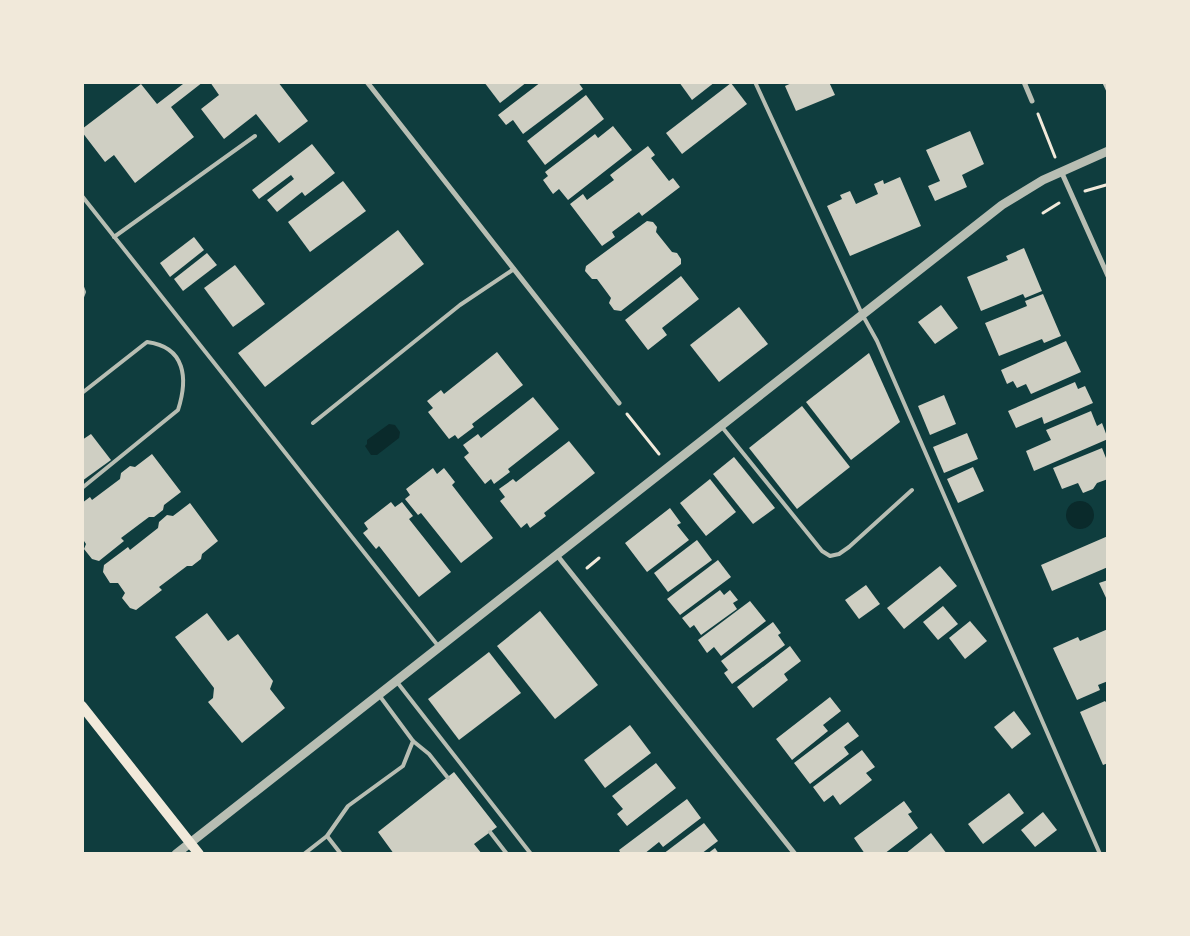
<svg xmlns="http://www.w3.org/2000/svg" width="1190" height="936" viewBox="0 0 1190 936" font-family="Rubik,sans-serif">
<rect width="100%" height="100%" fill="#0f3d3e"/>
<g fill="#0a2a2b">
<polygon points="389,424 395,425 400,432 399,438 377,455 371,455 365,446 367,444 367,440"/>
<circle cx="1080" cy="515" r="14"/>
</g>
<g fill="#cfcfc3">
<polygon points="182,82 203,82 171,107 194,137 135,183 114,155 105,162 82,132 82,129 141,84 157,104 183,84"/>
<polygon points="210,82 278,82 308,121 279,143 256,114 224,139 201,109 219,95"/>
<polygon points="484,82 527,82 500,103"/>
<polygon points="541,82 578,82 583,89 523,134 513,120 506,125 498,115"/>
<polygon points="679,82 715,82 692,100"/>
<polygon points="794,82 829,82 835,95 796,111 785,86"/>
<polygon points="1102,82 1108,82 1108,95"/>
<polygon points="731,83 747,104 682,154 666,133"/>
<polygon points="586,95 604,119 545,165 527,141"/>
<polygon points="613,126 632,150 568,200 559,189 553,194 543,180 548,176 545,172 595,134 598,138"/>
<polygon points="970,131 984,164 962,175 967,187 935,201 928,186 940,181 926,150"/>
<polygon points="312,144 335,173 305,196 302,192 277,212 267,200 294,179 291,175 259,199 252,190"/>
<polygon points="648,146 655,155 651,158 669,181 673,178 680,187 642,216 639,212 612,232 615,237 602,246 570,204 583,194 587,200 614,180 610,175"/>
<polygon points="900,177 921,226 850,256 827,206 842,199 840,195 850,191 856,204 878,194 874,184 883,180 884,184"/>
<polygon points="343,181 366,211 310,252 288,222"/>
<polygon points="647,221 653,222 657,227 656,232 672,252 677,253 681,259 681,264 621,311 614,310 609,303 611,298 597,279 592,279 585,271 586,266"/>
<polygon points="398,230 424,264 265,387 238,353"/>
<polygon points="194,237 204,250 170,277 160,263"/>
<polygon points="1024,248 1042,291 1025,298 1023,294 981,311 967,277 1008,260 1006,256"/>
<polygon points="207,253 217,265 183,291 174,279"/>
<polygon points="235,265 265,304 233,327 204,288"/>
<polygon points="681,276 699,299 662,328 667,335 648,350 625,320"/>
<polygon points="1043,294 1061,336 1044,343 1042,339 999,356 985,323 1027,306 1025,301"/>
<polygon points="941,305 958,328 935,344 918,322"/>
<polygon points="739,307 768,344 719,382 690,345"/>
<polygon points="1066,341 1081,372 1031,394 1026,384 1017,388 1013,381 1007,384 1001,370"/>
<polygon points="497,352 523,385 472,424 474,427 458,439 455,435 449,439 428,412 433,408 427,401 441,390 444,394"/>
<polygon points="869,353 900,422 851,460 806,402"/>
<polygon points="1075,382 1078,389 1085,386 1093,403 1044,424 1042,417 1016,428 1008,411"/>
<polygon points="944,395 956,424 930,435 918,406"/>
<polygon points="533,397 559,429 508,469 510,472 494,484 491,479 485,484 464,457 469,453 463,445 478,434 481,438"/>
<polygon points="802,406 850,467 797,509 749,448"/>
<polygon points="1091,411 1097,426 1102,423 1108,439 1034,471 1026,451 1051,440 1046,430"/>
<polygon points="967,433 978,459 944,473 933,447"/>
<polygon points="91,434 111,460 82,481 82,440"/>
<polygon points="569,441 595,473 544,513 546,516 530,528 527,523 521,528 500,501 505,497 499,489 513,479 516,482"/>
<polygon points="1102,448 1108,463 1108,479 1097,483 1093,489 1083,493 1078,483 1062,489 1053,468"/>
<polygon points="152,454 181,492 164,505 163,510 154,517 149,517 121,538 124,541 99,561 92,559 84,549 86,544 82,538 82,503 90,497 92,500 120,479 121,473 130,466 135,467"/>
<polygon points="734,457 775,508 753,524 713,474"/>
<polygon points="973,467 984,491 958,503 947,479"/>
<polygon points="433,468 437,474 444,468 455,482 452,485 493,538 461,563 421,513 418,515 405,499 410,495 406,489"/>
<polygon points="710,479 736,512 706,536 680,503"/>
<polygon points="391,502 395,507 402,502 413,516 409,519 451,572 419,597 379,546 376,549 363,533 368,529 364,523"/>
<polygon points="190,503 218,541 202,554 201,559 192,566 187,566 159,587 162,590 136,610 130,608 122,598 125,593 118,583 110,583 103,572 104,565 128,547 130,550 158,528 159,522 167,515 173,516"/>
<polygon points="670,508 681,523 677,525 689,540 647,572 625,543"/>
<polygon points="1108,536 1108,567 1052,591 1041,565"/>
<polygon points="697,540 712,560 668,592 654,573"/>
<polygon points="718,560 731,577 680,615 667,599"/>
<polygon points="940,566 957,586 904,629 887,608"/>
<polygon points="1108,580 1108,602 1099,583"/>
<polygon points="866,585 880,604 859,619 845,600"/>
<polygon points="720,590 724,595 730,590 738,600 733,603 737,609 701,635 694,625 690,628 682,618"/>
<polygon points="750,601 766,621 721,656 714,647 707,653 698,640"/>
<polygon points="943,606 958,624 938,640 923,622"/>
<polygon points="540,611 598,685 555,719 497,646"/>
<polygon points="207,613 228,641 238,634 273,681 270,689 285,708 242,743 208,702 213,698 214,688 175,637"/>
<polygon points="970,621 987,641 965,659 949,638"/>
<polygon points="773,622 781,633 778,635 785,645 732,684 724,673 728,670 721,661"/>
<polygon points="1108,629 1108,681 1098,685 1100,690 1077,700 1053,648 1078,637 1080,641"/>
<polygon points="790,646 801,661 784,674 788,680 753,708 737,687"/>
<polygon points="489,652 521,693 459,740 428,699"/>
<polygon points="830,697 841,711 823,725 828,731 792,760 776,739"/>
<polygon points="1105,701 1108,705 1108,763 1103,765 1080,712"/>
<polygon points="1014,711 1031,734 1012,749 994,727"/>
<polygon points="848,722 859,736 844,747 849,754 810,784 794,763"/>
<polygon points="630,725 651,753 605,788 584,760"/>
<polygon points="862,750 875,767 866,773 872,780 840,805 833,795 824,802 813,787"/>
<polygon points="656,763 676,788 627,826 617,814 623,809 612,796"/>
<polygon points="454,772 497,827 474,844 482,854 394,854 378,832"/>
<polygon points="1009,793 1024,813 983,844 968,824"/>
<polygon points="687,799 701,818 663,847 659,842 644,854 621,854 619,850"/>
<polygon points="904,801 912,812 908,814 918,828 884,854 865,854 854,838"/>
<polygon points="1043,812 1057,830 1035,847 1021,830"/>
<polygon points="704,823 718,841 701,854 663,854"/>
<polygon points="931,833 947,854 905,854"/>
<polygon points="715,848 719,854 707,854"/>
</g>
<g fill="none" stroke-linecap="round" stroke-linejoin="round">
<g stroke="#f1e9da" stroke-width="3">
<polyline points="1038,114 1055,157"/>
<polyline points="1085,191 1106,185"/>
<polyline points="1043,213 1059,203"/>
<polyline points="627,414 659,454"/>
<polyline points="587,568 599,558"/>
</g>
<g stroke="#b8beb3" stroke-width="4">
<polyline points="755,82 862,314 877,341 1100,854"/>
<polyline points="82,196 439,647"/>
<polyline points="114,237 255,136"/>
<polyline points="82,287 84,292 82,297"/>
<path d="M 82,393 L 147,342 C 186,347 188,379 178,410 L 82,488"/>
<polyline points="313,423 460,305 514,269"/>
<polyline points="722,427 822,551 830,556 839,554 849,547 912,490"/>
<polyline points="397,682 531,854"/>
<polyline points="413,741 429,754 448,778"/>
<polyline points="490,832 507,854"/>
<polyline points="327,836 341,854"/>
<polyline points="304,854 327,836 348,806 403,766 413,741 379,695"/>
</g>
<g stroke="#b8beb3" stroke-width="5">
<polyline points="367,82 619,403"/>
<polyline points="1024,82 1032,101"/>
<polyline points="1061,171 1108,276"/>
<polyline points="556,554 795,854"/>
</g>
<polyline stroke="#b8beb3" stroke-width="9" points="176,854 1002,205 1043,180 1108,151"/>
<polyline stroke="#f1e9da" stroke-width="10" points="82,706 199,854"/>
</g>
<rect width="1190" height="936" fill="none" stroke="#f1e9da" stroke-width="168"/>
</svg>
